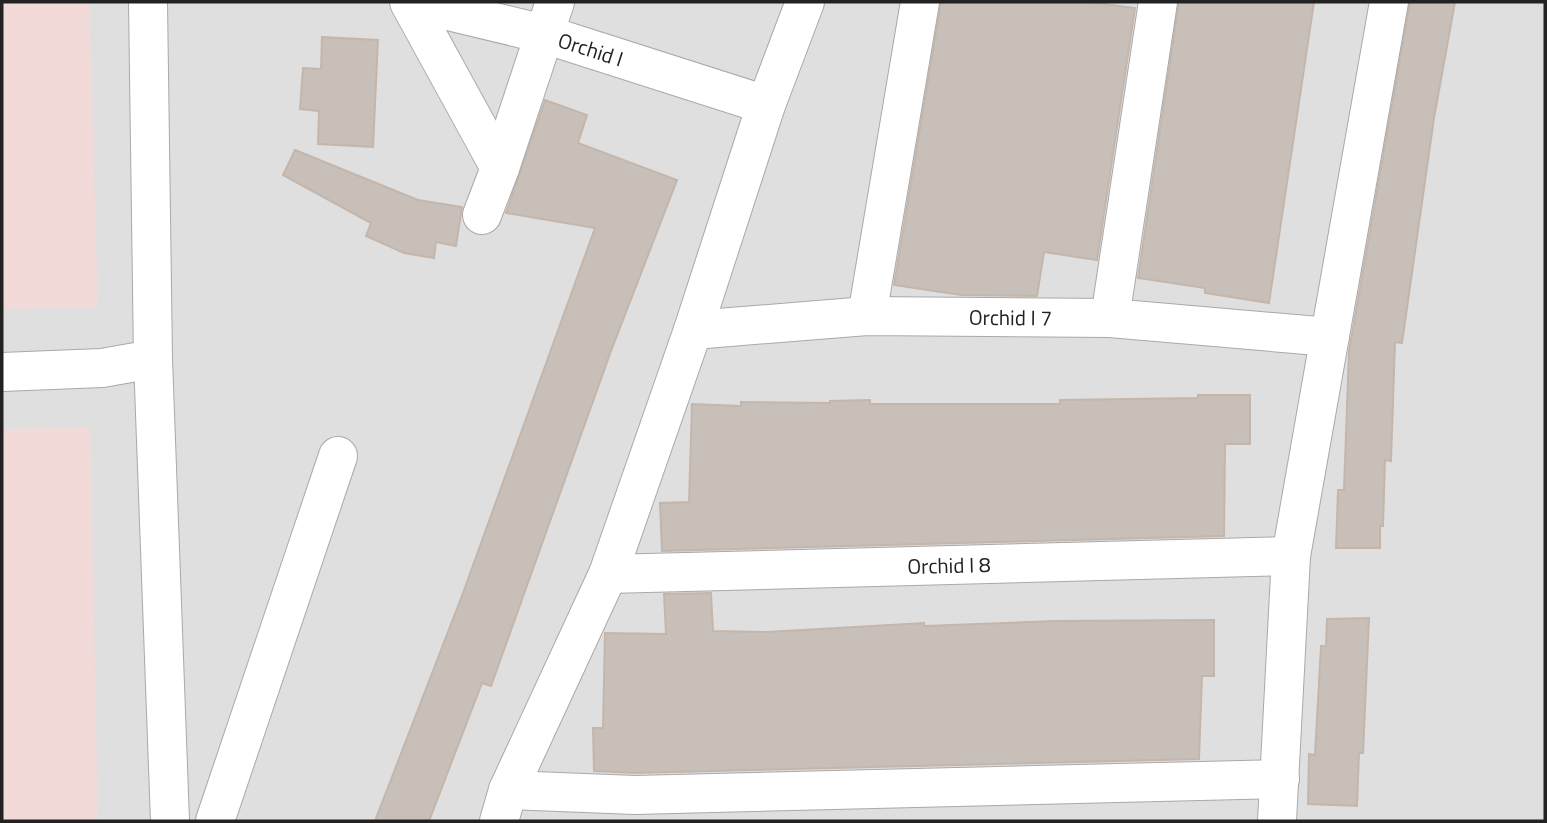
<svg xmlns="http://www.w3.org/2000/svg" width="1547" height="823" viewBox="0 0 1547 823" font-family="'Titillium Web',sans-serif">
<rect width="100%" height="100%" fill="#f2efe9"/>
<rect fill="#e0dfdf" x="2" y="2" width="1543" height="819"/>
<g fill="#f2dad9">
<polygon points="2,2 89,2 98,307 2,309"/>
<polygon points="90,428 98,821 2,821 2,429"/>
</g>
<g fill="#c7bfb8" stroke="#c4b6ab" stroke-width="2">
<polygon points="941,2 1089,2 1135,8 1097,260 1044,252 1037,296 961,295 894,285"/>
<polygon points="1179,2 1314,2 1269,303 1205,293 1205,288 1138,278"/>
<polygon points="1410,2 1455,2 1434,118 1402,343 1395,342 1391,461 1385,460 1383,526 1380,526 1380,548 1336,548 1338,490 1344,490 1349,351"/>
<polygon points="322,37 378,40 373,147 318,144 319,111 300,109 303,68 321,69"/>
<polygon points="545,100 587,115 578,143 677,180 611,351 491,686 482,683 429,821 375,821 463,593 595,228 506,213"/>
<polygon points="295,150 418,200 462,207 456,246 436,242 434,258 404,253 366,236 371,223 283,175"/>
<polygon points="1198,395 1250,395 1250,444 1225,444 1224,536 662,551 660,503 689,502 692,404 741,406 741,402 830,403 830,401 870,400 870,404 1060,404 1060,400 1198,398"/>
<polygon points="711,593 713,631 767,632 924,623 924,626 1055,621 1214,620 1214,676 1202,676 1199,759 635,773 594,771 593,728 603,728 605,633 666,634 664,594"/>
<polygon points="1369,618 1363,753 1359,753 1357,806 1308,804 1309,754 1315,755 1321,646 1326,646 1327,619"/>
</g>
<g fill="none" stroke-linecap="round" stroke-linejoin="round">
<g stroke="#a9a9a9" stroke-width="40">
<g id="street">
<polyline points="148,2 153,359 170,821"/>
<polyline points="409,2 500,168 482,215"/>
<path id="s1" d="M 411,2 L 544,34 L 766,105"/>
<polyline points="500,168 555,2"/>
<polyline points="867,316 920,2"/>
<polyline points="1110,318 1158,2"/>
<path id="s2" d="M 693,330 L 867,316 L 1110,318 L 1330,337"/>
<polyline points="2,372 102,368 153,359"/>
<path id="s3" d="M 608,574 L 1291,556"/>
<polyline points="508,790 635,795 1280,779"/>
<polyline points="215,821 338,456"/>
<polyline points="499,821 508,790 608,574 693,330 766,105 805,2"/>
<polyline points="1277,821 1291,556 1389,2"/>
</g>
</g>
<use href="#street" stroke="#fff" stroke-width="38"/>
</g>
<g text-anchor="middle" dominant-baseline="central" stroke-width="5" stroke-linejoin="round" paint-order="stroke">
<g font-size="21" fill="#222" stroke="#fff">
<text stroke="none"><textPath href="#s1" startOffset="186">Orchid I</textPath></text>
<text stroke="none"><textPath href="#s2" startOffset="318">Orchid I 7</textPath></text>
<text stroke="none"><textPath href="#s3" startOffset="341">Orchid I 8</textPath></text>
</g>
</g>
<rect width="1547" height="823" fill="none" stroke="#222222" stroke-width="7"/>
</svg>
